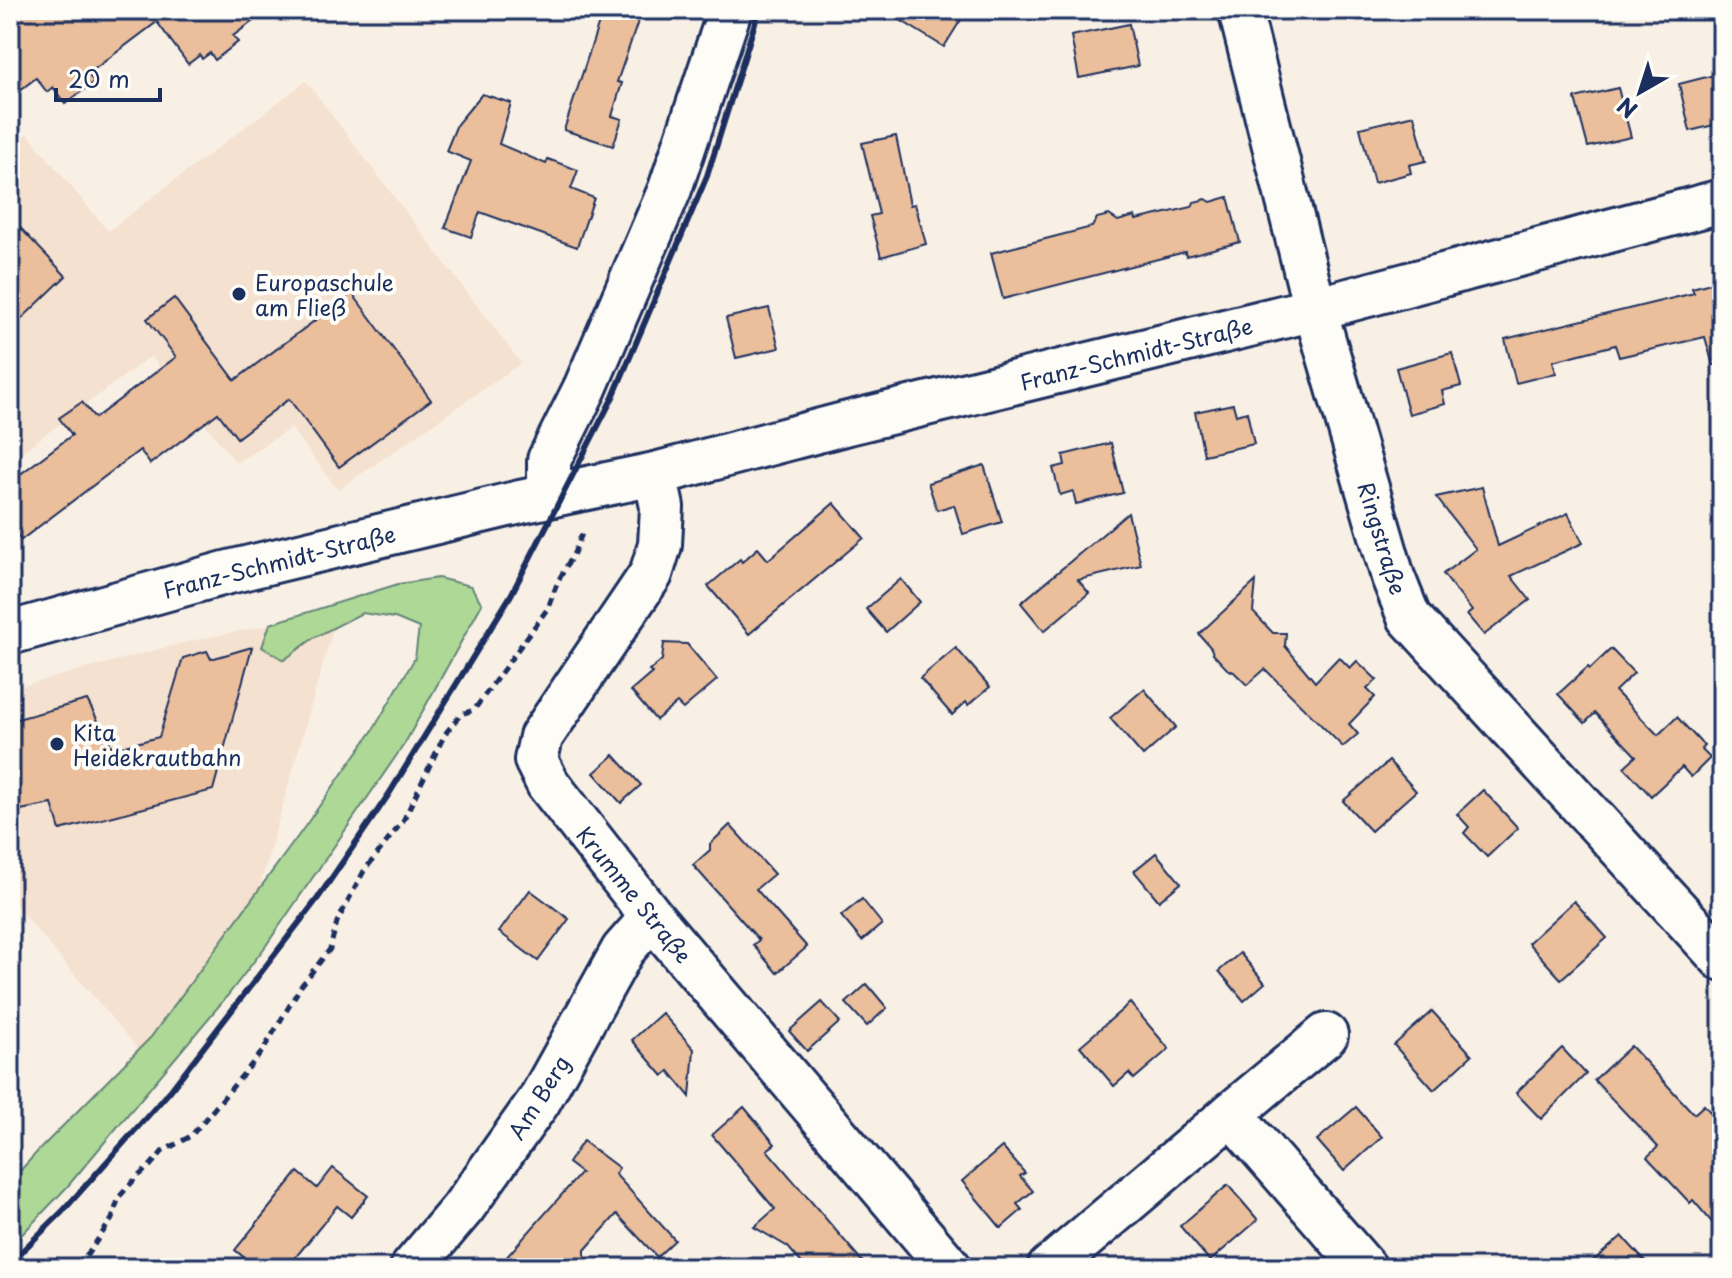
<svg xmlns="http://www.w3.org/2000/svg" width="1732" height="1278" viewBox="0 0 1732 1278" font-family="'Playpen Sans',sans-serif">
<rect width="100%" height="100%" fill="#f9f0e5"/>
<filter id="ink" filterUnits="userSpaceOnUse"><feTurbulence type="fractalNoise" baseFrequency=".0125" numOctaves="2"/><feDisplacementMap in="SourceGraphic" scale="16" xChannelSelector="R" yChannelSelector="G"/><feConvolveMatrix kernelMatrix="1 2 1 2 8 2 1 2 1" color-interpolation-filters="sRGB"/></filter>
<g filter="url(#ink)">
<g fill="#f5e1cf">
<polygon points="306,81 521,363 338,490 291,428 236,463 151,356 10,461 10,149 27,133 108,231"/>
<polygon points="338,611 259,889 172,1018 138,1049 10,899 10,689 186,642"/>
</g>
<polygon fill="#aed895" stroke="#64847a" stroke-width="2" points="438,578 471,586 482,604 405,743 265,947 228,995 67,1187 10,1247 10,1182 38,1151 151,1037 301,832 373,730 415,658 419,628 395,618 362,613 315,637 284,660 262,647 270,624 398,584"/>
<g fill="#ebbf9b" stroke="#1b2f5e" stroke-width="2">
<polygon points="10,10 268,10 233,36 238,42 215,60 210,53 202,59 200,55 188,64 157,22 88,74 94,82 65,104 53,87 47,92 36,78 10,98"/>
<polygon points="603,10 642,10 617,82 622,83 612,116 622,119 613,146 564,130"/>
<polygon points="884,10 967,10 944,47"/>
<polygon points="1129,24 1138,66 1079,78 1071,36"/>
<polygon points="1722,73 1722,123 1690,131 1679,84"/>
<polygon points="1618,88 1631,137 1588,147 1575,98"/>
<polygon points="482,94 511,103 499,144 546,164 548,159 578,170 571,189 594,198 577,247 480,212 471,237 445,228 471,161 446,151 457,124"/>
<polygon points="1414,115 1426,161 1409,165 1411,173 1374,183 1360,128"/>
<polygon points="896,136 910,205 915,204 926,244 881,257 870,216 879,214 862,143"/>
<polygon points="1228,197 1240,242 1186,256 1185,252 1003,299 991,253 1092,227 1097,218 1109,215 1118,221 1135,216 1136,220 1192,207 1194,202 1206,199 1211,202"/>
<polygon points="10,217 66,276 10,330"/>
<polygon points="1722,280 1722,364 1713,365 1705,337 1619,357 1615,345 1553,361 1556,373 1516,383 1505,339 1694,293 1692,288"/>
<polygon points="352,293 431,400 339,467 289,399 237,438 218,413 150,464 140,450 21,540 10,526 10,482 72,435 59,418 82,402 95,418 176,357 147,319 174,298 235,380"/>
<polygon points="769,308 779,348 736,358 726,318"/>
<polygon points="1452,353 1461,386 1442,391 1445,404 1409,414 1396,368"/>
<polygon points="1233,404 1236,415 1247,412 1254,444 1204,455 1195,412"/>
<polygon points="1111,443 1123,493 1076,504 1073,491 1060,495 1053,468 1065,465 1063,455"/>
<polygon points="984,465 1002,522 963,534 954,505 937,510 928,483"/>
<polygon points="1482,487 1498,546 1568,513 1583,543 1511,576 1530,600 1484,635 1467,615 1472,611 1443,574 1476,549 1436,497"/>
<polygon points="834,503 864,538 749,634 708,586 740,559 742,562 758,548 768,560"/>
<polygon points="1128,513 1141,565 1078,580 1089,593 1044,631 1021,603"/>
<polygon points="901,579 920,602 886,632 866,609"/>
<polygon points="1256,581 1253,612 1273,633 1286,633 1285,646 1315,682 1339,657 1350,668 1357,661 1377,680 1367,689 1375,697 1349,724 1358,734 1343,747 1265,669 1247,685 1234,672 1227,669 1213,654 1211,648 1199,634"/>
<polygon points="664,643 687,644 717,680 683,709 677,703 656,720 631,691 652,673 649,671 662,660"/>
<polygon points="252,647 213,790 60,830 52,804 10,812 10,721 87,700 113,749 159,737 183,658 207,651 211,659"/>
<polygon points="956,648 990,687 968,705 966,702 952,715 920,678"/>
<polygon points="1611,649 1634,673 1615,691 1658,735 1677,717 1704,746 1701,749 1710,758 1691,777 1682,767 1651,796 1624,767 1636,756 1595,713 1585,723 1558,694 1588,667 1590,669"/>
<polygon points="1144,689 1176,727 1143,756 1110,718"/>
<polygon points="614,755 641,785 621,803 594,773"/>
<polygon points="1389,761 1416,791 1371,831 1343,801"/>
<polygon points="1483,790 1518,828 1487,857 1464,833 1469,827 1457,814"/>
<polygon points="730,825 774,874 756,889 807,947 777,973 753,945 759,940 693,865 710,850 710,844"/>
<polygon points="1156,853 1181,883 1159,901 1134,871"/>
<polygon points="530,890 569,919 538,961 499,932"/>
<polygon points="862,899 882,924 862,941 841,916"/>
<polygon points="1574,901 1607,938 1561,979 1528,943"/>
<polygon points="1240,953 1265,983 1244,1001 1219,971"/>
<polygon points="867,984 887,1008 867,1026 846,1003"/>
<polygon points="822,1002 840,1022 807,1051 789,1031"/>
<polygon points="1130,1003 1169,1049 1134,1079 1129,1073 1114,1086 1080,1046"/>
<polygon points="1432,1011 1472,1055 1434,1090 1394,1045"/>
<polygon points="662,1013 694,1049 690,1097 669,1071 663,1076 632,1040"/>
<polygon points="1631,1046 1694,1114 1704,1105 1722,1125 1722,1234 1693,1200 1690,1203 1647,1157 1658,1147 1594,1080"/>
<polygon points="1562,1048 1586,1074 1541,1119 1516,1093"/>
<polygon points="744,1107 775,1144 767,1150 868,1268 806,1268 788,1247 754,1227 775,1209 712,1135"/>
<polygon points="1356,1107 1382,1137 1344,1171 1317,1140"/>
<polygon points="583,1141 619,1168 615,1174 675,1240 657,1257 617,1214 585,1250 585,1263 571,1264 568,1268 497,1268 581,1173 568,1163"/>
<polygon points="1002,1147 1025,1173 1020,1176 1033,1191 1017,1204 1022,1210 1001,1228 962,1181"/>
<polygon points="333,1168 368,1196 351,1217 337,1206 287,1268 257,1268 235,1250 298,1172 317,1188"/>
<polygon points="1228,1185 1258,1220 1210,1261 1180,1226"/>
<polygon points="1622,1236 1651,1268 1585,1268"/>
</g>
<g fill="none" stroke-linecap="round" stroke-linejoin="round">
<g stroke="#1b2f5e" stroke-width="48">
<g id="street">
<polyline points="1240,10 1315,309 1393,577 1409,617 1722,959"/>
<polyline points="655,474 662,507 660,545 651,574 541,737 536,760 548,784 652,917 950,1268"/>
<polyline points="549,496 549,460 585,388 670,189 730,10"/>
<polyline points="10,633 225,573 520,502 655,474 844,424 1315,309 1722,201"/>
<polyline points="1231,1114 1326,1035"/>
<polyline points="412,1268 463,1208 539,1101 623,950 652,917"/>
<polyline points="1049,1268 1231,1114 1365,1268"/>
</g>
</g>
<polyline stroke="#1b2f5e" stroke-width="5" stroke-dasharray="8 6" stroke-linecap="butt" points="78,1268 112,1219 119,1197 136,1178 150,1166 163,1151 191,1136 262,1052 301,986 330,949 337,922 364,871 403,821 445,734 461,714 474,710 548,608 558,581 574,553 584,529"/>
<use href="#street" stroke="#fdfcf7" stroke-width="42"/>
<polyline stroke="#1b2f5e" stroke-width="6" points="10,1263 62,1212 170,1091 318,898 389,794 511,595 613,397 707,176 759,10"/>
</g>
</g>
<g fill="#1b2f5e" stroke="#fdfcf7" stroke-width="3">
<circle cx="239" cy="294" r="8"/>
<circle cx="57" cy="744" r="8"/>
</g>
<g text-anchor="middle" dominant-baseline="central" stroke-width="8" stroke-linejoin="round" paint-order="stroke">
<g font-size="22" fill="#1b2f5e" stroke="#fdfcf7" text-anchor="start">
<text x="255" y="281">Europaschule<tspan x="255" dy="25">am Fließ</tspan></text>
<text x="73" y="731">Kita<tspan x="73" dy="25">Heidekrautbahn</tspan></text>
</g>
<g font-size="22" fill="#1b2f5e" stroke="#fdfcf7">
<text transform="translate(1136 353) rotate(-14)">Franz-Schmidt-Straße</text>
<text transform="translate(1383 538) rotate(73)">Ringstraße</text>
<text transform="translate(279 561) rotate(-14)">Franz-Schmidt-Straße</text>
<text transform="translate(635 894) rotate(51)">Krumme Straße</text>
<text transform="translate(538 1097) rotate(-58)">Am Berg</text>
</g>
</g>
<rect width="1732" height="1278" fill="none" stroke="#fdfcf7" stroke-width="40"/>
<rect x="20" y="20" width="1692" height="1238" fill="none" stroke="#1b2f5e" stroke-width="3" filter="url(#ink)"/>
<g transform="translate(1640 92) rotate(219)" stroke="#fdfcf7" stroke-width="6" paint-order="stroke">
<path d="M0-6L14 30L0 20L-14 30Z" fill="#1b2f5e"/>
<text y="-12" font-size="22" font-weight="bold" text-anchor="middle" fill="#1b2f5e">N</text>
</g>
<path d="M56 88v12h104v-12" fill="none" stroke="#1b2f5e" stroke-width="4"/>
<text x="68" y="88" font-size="24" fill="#1b2f5e" stroke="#fdfcf7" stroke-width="6" paint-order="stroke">20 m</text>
</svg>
